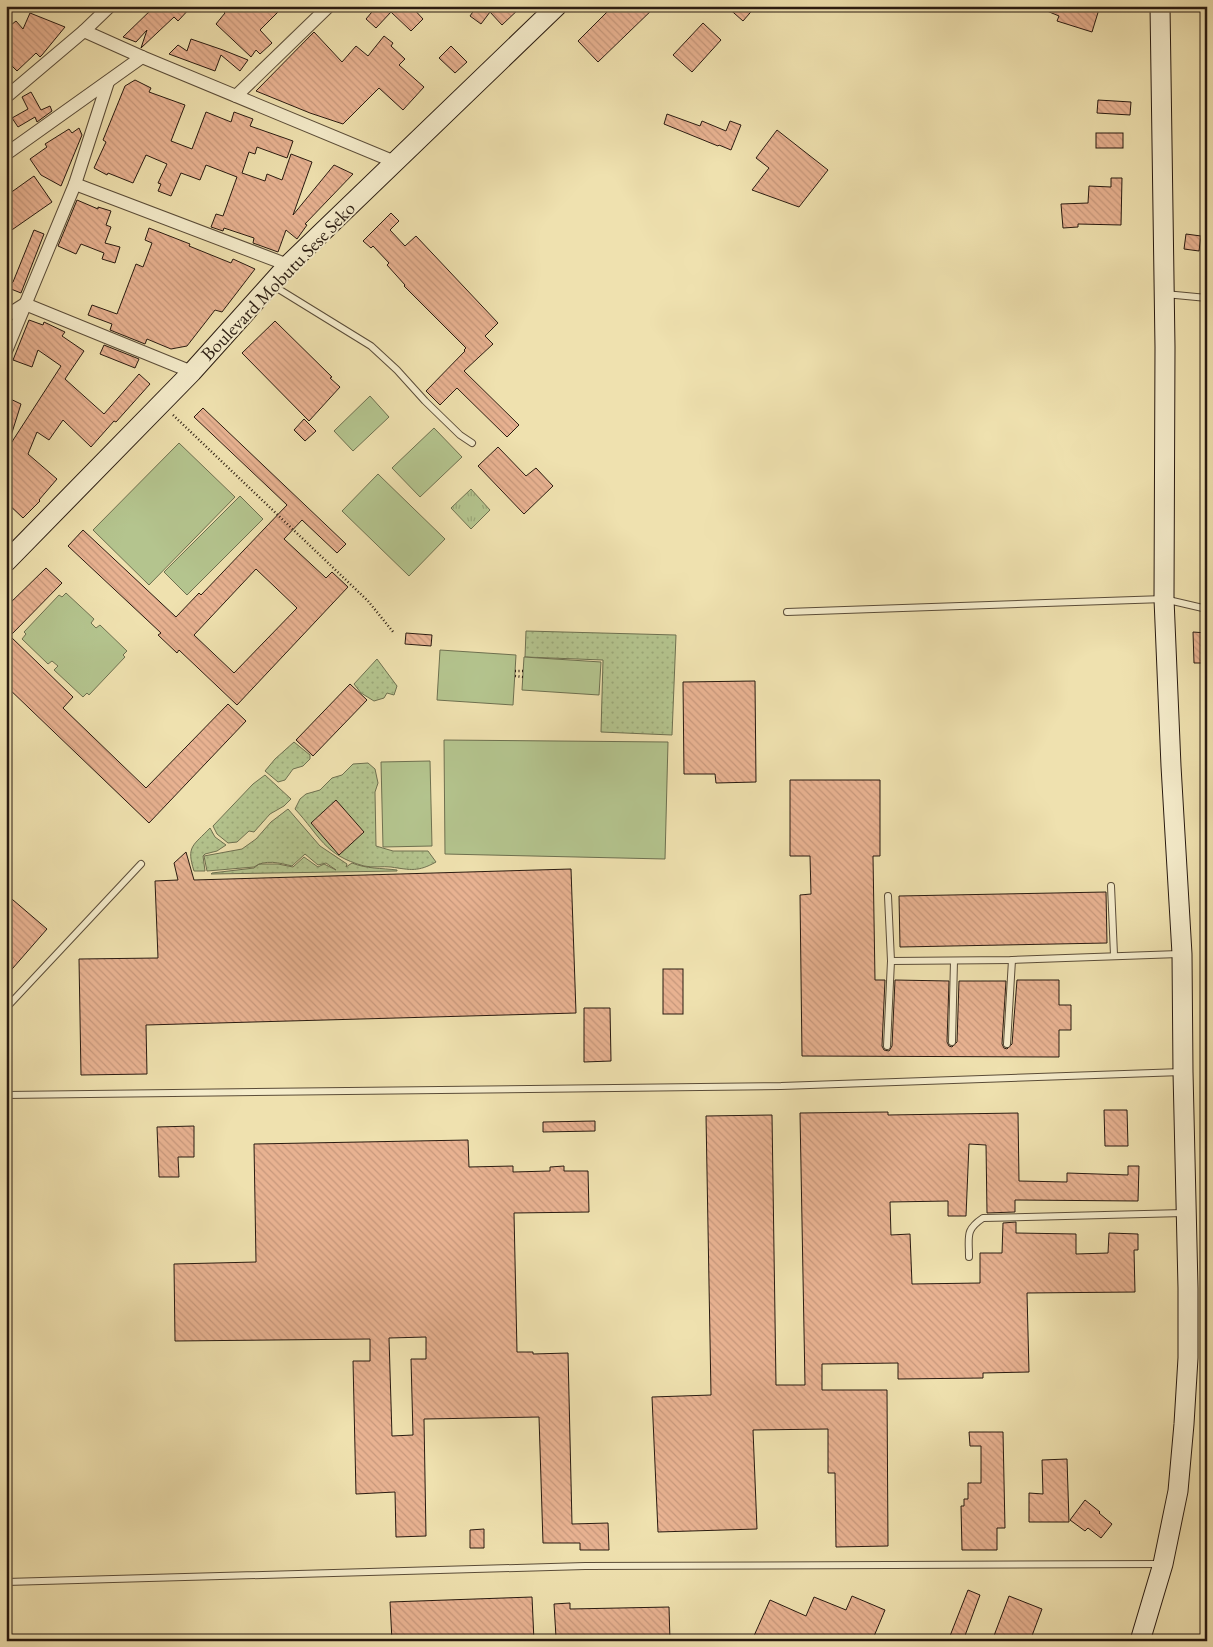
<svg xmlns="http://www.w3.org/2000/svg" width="1213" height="1647" viewBox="0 0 1213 1647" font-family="'EB Garamond',serif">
<defs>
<pattern id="grass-dots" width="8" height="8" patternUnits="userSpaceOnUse" patternTransform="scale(1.25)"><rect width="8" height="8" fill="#b4c48e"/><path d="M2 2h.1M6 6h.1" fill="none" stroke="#9ba879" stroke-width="1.8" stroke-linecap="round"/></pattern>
<pattern id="park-tufts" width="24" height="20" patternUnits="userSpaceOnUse" patternTransform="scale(1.25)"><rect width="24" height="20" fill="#b4c48e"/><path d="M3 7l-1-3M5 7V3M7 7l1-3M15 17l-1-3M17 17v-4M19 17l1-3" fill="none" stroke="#9ba879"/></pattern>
<pattern id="building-back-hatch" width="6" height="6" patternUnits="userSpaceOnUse" patternTransform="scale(1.25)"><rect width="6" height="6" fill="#e8b291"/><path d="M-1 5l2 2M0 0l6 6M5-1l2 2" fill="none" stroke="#c7987c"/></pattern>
</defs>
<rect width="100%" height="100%" fill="#efe1af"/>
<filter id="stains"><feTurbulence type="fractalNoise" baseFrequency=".004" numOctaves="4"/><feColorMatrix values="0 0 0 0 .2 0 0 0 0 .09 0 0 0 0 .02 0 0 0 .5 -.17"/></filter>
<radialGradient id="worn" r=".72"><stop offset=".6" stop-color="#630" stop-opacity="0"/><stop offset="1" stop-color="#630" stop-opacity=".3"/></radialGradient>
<g fill="url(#grass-dots)" stroke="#6e7050">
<polygon points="526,631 676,635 672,735 601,732 603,660 525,657"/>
<polygon points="377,659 397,686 394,695 387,693 384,698 374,701 361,693 354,684"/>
<polygon points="294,742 310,755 310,759 303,766 293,769 285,780 278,782 265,771 275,759"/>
<path d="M 368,763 L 375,769 L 378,783 L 375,792 L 376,846 L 393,851 L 428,851 L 436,862 C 418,872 411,870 391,867 C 383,866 373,868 364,866 C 324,855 320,836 295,809 L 300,799 L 306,794 L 320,790 L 332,778 L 342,775 L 353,764 Z"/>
<polygon points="265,775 291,799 284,806 270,814 254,832 249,831 237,842 228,843 217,834 213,826 253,784"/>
<path d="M 288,809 L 320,846 L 347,864 L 346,867 L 352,863 C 367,869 381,868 397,870 L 397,871 L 211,874 L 212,873 L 254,868 L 259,864 L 278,864 L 293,867 L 304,857 L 318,867 L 324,864 L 336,870 L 326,863 L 318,865 L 305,854 L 292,866 C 280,863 265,859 254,867 L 207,871 L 204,856 L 242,849 L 256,839 L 271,822 Z"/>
<path d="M 210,828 L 215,837 L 226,845 L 217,851 L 205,854 L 203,856 L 205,871 L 194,871 C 186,846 193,846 210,828 Z"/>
</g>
<polygon fill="url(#park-tufts)" stroke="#6e7050" points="471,489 490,510 471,529 451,508"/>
<g fill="#b4c48e" stroke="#6e7050">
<polygon points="370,396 389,417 353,451 334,431"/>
<polygon points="434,428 462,457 420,497 392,468"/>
<polygon points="179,443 235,497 149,585 93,530"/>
<polygon points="378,474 445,539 409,576 342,511"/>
<polygon points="240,496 263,519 187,595 164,572"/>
<polygon points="66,593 94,619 91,623 96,628 100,625 127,651 123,655 125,657 89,695 87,693 83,697 54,670 58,666 52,661 48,664 22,639 26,634 24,632 59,595 62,597"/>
<polygon points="440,650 516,655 513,705 437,700"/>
<polygon points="524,657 601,662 599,695 522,690"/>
<polygon points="444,740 668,742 665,859 445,854"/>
<polygon points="430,761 432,846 383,847 381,762"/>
</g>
<g fill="url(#building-back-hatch)" stroke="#291b11" fill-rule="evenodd">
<polygon points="155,6 192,6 178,21 174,17 141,48 147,30 136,42 123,37"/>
<polygon points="218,6 234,6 238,11 243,6 284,6 260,30 272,43 260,54 256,50 251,57 216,24 225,13"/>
<polygon points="377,6 411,6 423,19 411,31 391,12 376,28 366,19"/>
<polygon points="477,6 522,6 502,25 490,12 481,24 470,16"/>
<polygon points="613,6 656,6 598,62 578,41"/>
<polygon points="726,6 756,6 743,21"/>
<polygon points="1035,6 1100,6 1092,32 1057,21 1059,16"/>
<polygon points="30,13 65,27 42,55 40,57 36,53 17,71 6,60 6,29 16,21 23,29"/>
<polygon points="703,23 721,40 692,72 673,55"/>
<polygon points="314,32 342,62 356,46 368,56 384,36 393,43 391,46 405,59 399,65 424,87 403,110 379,88 343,124 310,113 256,91"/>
<polygon points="191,39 223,50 248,60 240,71 221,55 215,71 169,54 178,45 187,51"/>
<polygon points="451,46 467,62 455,73 439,58"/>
<polygon points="135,80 151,88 149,92 185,105 171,141 192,149 206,112 231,122 234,112 253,119 250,126 293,141 287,158 257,147 255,154 249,152 242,173 265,181 267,174 282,180 291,154 312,162 293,215 334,165 353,174 305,224 307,225 297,239 286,230 278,252 253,243 254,238 224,228 223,231 211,227 216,214 223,216 237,177 206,165 200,180 181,173 171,196 158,191 161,184 158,183 167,164 146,155 133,183 108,173 107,175 94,168 106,142 103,140 125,86"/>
<polygon points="31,92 41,110 50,106 52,111 37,122 35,117 18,127 12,118 28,109 22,97"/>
<polygon points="1098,100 1131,102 1130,115 1097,113"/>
<polygon points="667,114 700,126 702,121 726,131 730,121 741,125 731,150 719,145 718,146 664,124"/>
<polygon points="79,128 82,135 61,186 41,175 30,159 47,147 45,144 69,129 72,133"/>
<polygon points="777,130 828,170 799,207 752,190 769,168 756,158"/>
<rect x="1096" y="133" width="27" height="15"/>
<polygon points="34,176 52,202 6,234 6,196"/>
<polygon points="1111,178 1122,178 1121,225 1078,224 1078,227 1063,228 1061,204 1088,203 1089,186 1111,187"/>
<polygon points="77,200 98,209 98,207 111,211 106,225 111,227 105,243 120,247 115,263 102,259 104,253 81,244 76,254 58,246"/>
<polygon points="391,213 399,221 390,230 405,246 416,236 498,323 485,336 493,344 464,371 519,425 507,437 457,388 440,405 426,391 465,351 464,350 466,348 404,286 405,285 387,265 389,263 373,246 371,248 363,241"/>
<polygon points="149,228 190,244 189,246 231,263 233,259 255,269 222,312 215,310 187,346 171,349 147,339 145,344 110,330 112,324 88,315 92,305 117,314 136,264 143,267 152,243 145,240"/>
<polygon points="34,230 44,234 21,293 6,287 13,282"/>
<polygon points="1186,234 1201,236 1199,251 1184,249"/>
<polygon points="29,320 43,325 44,322 65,332 62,336 84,351 65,379 104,414 139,374 150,384 116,422 114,421 91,447 63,420 49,440 37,432 28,454 57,479 39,500 40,501 23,518 6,502 6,451 61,366 38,350 32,367 13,360"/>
<polygon points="275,321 332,377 330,378 340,387 309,421 242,353"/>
<polygon points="104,345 139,359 135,368 100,354"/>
<polygon points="6,397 21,404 9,442 6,441"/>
<path d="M 203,408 L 346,544 L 337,553 L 302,520 L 284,539 L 326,578 L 332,572 L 348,587 L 237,705 L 179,650 L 177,653 L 158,635 L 161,633 L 68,546 L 83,530 L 176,617 L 199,593 L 201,595 L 287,505 L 194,417 ZM 256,569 L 297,608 L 234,673 L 194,635 Z"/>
<polygon points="304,419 316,431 305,441 294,430"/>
<polygon points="498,447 526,476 536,468 553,486 524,514 478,466"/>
<polygon points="46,568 62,583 10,636 73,697 63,708 146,788 228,704 246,721 149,823 6,686 6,607"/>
<polygon points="1193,632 1207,633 1205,663 1194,663"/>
<polygon points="406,633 432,635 431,646 405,644"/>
<polygon points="755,681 756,782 716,783 715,774 684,774 683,682"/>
<polygon points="350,684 367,700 313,756 296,740"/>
<polygon points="790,780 880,780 880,856 873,856 875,980 885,980 882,1046 884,1050 889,1051 892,1046 895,980 949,981 947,1042 949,1046 952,1047 957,1042 959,981 1006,981 1002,1044 1004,1048 1007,1049 1012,1044 1017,980 1059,980 1059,1005 1071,1005 1071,1030 1059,1030 1059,1057 802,1056 800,895 811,894 810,856 790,856"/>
<polygon points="336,800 364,832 339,855 311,823"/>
<polygon points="186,852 194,880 571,869 576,1013 146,1025 147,1074 81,1075 79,959 158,958 155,881 178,880 174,863"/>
<polygon points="1106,892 1107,943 900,947 899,896"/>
<polygon points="6,894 47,929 6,976"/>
<rect x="663" y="969" width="20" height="45"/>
<polygon points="584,1008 610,1008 611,1061 584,1062"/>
<polygon points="1104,1110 1127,1110 1128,1146 1105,1146"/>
<polygon points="888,1112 888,1115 1018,1113 1019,1181 1067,1182 1067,1173 1128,1175 1128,1166 1139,1166 1138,1201 1015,1200 1015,1212 987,1213 986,1145 969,1144 966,1216 948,1216 948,1201 890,1202 891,1235 910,1234 912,1284 980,1283 980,1253 1002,1253 1003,1223 1016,1222 1016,1233 1076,1234 1076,1254 1108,1253 1109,1233 1138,1234 1138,1250 1134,1250 1135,1292 1027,1293 1029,1372 983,1373 983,1378 898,1379 898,1363 822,1364 822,1390 887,1390 888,1546 836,1547 835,1473 828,1473 828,1429 753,1430 757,1529 658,1532 652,1397 711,1395 706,1116 772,1115 776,1385 805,1385 800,1113"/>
<polygon points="595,1121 595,1131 543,1132 543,1122"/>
<polygon points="194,1126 194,1157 178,1157 179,1177 159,1177 157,1127"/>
<path d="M 468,1140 L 469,1167 L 513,1166 L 513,1172 L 550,1171 L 550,1167 L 564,1166 L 564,1171 L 588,1171 L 589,1212 L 514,1213 L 517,1352 L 533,1352 L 533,1354 L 568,1353 L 572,1524 L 608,1523 L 609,1550 L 580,1550 L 580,1543 L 543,1543 L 539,1417 L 424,1419 L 426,1536 L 396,1537 L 395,1492 L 356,1494 L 353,1361 L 370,1361 L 370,1339 L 175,1341 L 174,1264 L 256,1262 L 254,1144 ZM 426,1337 L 426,1359 L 411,1359 L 413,1435 L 392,1436 L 389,1338 Z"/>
<polygon points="969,1432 1003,1432 1005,1528 997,1528 997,1550 962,1550 961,1506 964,1506 964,1499 968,1499 968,1483 981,1483 981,1446 970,1446"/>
<polygon points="1067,1459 1069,1522 1029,1522 1029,1493 1043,1494 1042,1460"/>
<polygon points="1085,1500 1100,1512 1099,1513 1112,1524 1101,1538 1088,1528 1085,1531 1070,1520"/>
<polygon points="484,1529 484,1548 470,1548 470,1530"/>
<polygon points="968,1590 980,1595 963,1641 948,1641"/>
<polygon points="852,1596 885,1610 872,1641 760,1641 753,1638 770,1600 806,1616 814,1597 846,1610"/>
<polygon points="1009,1596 1042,1609 1030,1641 992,1641"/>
<polygon points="532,1597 534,1641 392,1641 390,1602"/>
<polygon points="570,1603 570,1609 669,1607 670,1641 585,1641 585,1636 556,1637 554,1604"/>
</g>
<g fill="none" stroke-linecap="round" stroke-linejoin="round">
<g stroke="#5a4c38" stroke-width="8">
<g id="lane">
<polyline points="272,285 371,346 397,370 425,401 460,435 472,443"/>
<polyline points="1165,294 1207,298"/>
<polyline points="787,612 1164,599 1207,609"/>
<polyline points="1111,886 1114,955"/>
<polyline points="891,961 1012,960 1179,954"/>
<polyline points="6,1008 141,864"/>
<polyline points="952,1042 954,961"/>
<polyline points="1007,1044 1012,960"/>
<polyline points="887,1046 891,961 888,896"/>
<polyline points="6,1095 781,1086 1182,1072"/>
<path d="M 969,1257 C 969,1236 965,1230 983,1218 L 1184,1213"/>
<polyline points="6,1582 585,1566 1160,1564"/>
</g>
</g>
<g stroke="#5a4c38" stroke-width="14">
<g id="street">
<polyline points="84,31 142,57 395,162"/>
<polyline points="236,96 329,6"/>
<polyline points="6,97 84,31 110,6"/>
<polyline points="6,154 142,57"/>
<polyline points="75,184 288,265"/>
<polyline points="6,316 25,304 192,372"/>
<polyline points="6,351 75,184 108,82"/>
</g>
</g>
<g stroke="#291b11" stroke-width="21">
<g id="secondary">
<polyline points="6,562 192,372 288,265 557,6"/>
<polyline points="1140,1641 1163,1564 1178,1491 1184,1424 1188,1358 1188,1288 1183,1072 1182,954 1171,766 1164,599 1165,347 1160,6"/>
</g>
</g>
<g stroke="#291b11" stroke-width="2.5" stroke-dasharray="1 2.5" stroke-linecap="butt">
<polyline points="173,415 368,601 394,633"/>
<polyline points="515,671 523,671"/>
<polyline points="515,676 523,677"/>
</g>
<use href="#lane" stroke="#f5eccb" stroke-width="6"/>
<use href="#street" stroke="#f5eccb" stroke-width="12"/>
<use href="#secondary" stroke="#f5eccb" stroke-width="19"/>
</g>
<g text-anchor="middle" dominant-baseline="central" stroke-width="4" stroke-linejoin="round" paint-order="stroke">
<g font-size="19" fill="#291b11" stroke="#f5eccb">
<text transform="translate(278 281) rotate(-46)">Boulevard Mobutu Sese Seko</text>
</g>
</g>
<rect width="1213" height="1647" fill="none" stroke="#efe1af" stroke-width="25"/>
<rect x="8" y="8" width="1198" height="1632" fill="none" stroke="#291b11" stroke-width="2.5"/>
<rect x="12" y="12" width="1188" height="1622" fill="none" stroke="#291b11"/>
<rect width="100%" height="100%" filter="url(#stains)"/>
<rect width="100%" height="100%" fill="url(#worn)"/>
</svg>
